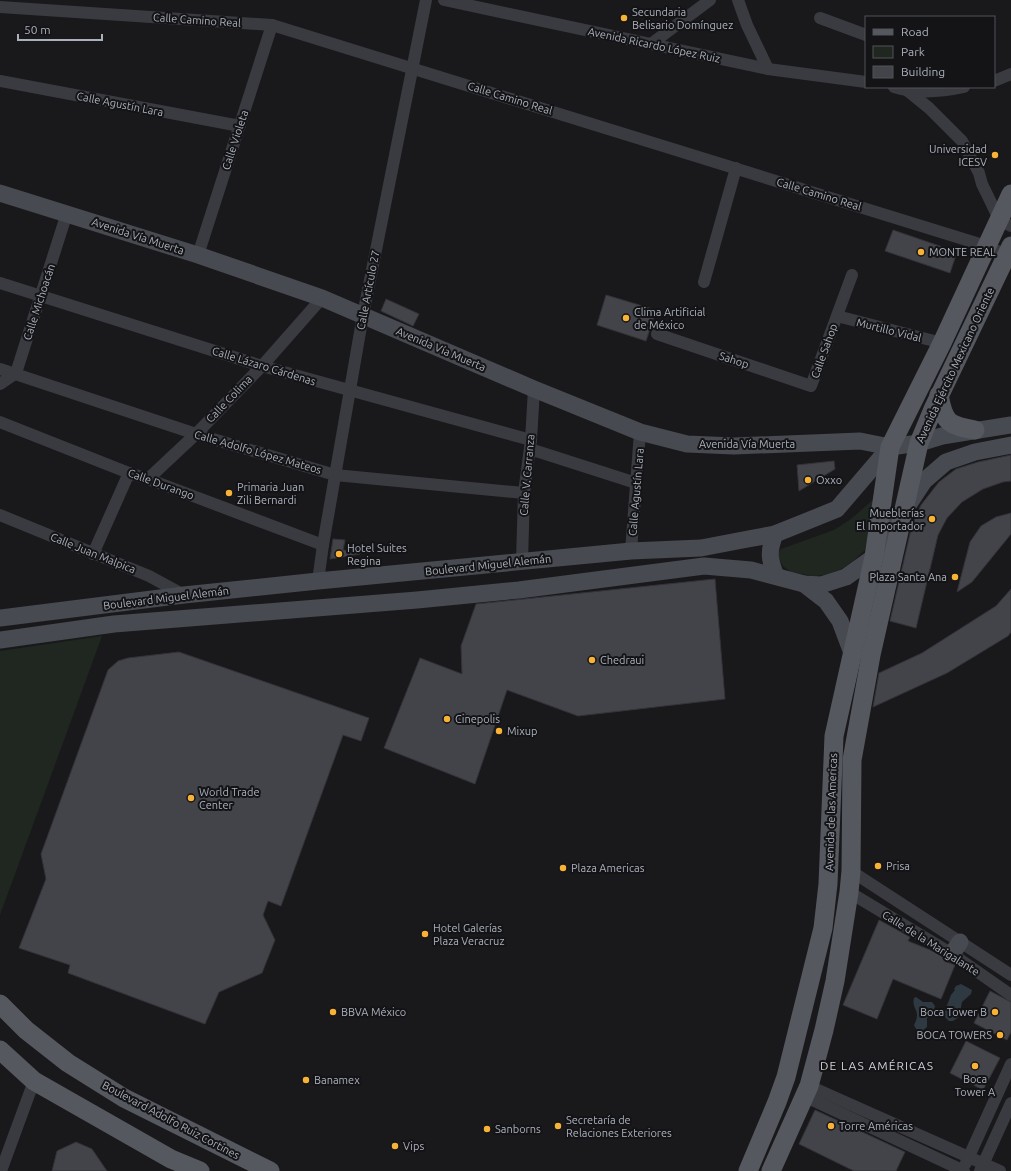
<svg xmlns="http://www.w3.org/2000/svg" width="1011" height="1171" viewBox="0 0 1011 1171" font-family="Ubuntu,sans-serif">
<rect width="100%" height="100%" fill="#19191c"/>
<g fill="#1f2720">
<polygon points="875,498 877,499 865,550 852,562 840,570 824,575 814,576 791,572 783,566 780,561 778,557 778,553 781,549 834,530 851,519"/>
<polygon points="102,636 0,915 0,651"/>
</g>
<g fill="#2e3941">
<polygon points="961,984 972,990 971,994 962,1002 959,1017 953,1021 949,1021 945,1017 944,1013 951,995 955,990 954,989 956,986"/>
<path d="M 916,997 L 923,1002 L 932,1002 L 935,1006 L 934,1010 L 927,1018 L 927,1027 L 922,1031 L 916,1029 L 914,1025 C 922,1010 911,1009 914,998 Z"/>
</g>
<g fill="#434449" stroke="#333338">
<polygon points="893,230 957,252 950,273 885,251"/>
<polygon points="606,295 656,310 646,341 597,325"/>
<polygon points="386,299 419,314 413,326 381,311"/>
<polygon points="1011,455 1011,481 1003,482 983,489 962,502 947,518 938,535 916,628 890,621 912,525 921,505 939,482 956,469 978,462"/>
<polygon points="834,461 835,469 799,491 797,465"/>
<polygon points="1011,513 1011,534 972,582 957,592 970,542 981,526 996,517"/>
<polygon points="333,539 345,540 343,550 360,552 360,554 330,559"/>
<polygon points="715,579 725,699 578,716 507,690 475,784 384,748 420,658 462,674 461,646 476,604"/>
<polygon points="1011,589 1011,632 1008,636 947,673 873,707 879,673 922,653 996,606"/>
<polygon points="179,652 369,718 361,741 343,735 281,906 268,901 263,915 275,940 262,973 219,992 205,1024 68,973 70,965 19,948 46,879 41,854 108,670 118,661 128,658"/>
<polygon points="879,920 910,937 908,941 935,952 943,957 947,962 955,965 941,999 893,979 877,1019 843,1005"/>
<polygon points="990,991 1011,1002 1011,1032 1007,1040 974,1023"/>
<polygon points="966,1041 1000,1058 983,1090 950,1073"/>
<polygon points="815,1110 905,1152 896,1171 854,1171 799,1144"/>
<polygon points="76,1142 92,1149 107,1171 52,1171 57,1151"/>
</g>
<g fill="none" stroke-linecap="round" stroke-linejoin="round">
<g stroke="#3a3b41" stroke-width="12">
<polyline points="444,0 768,69 866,82"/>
<polyline points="738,0 747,25 768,69"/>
<polyline points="0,7 272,25 986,246 1006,255"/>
<polyline points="820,18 866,35"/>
<polyline points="651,44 710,0"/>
<polyline points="0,81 240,126"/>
<polyline points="994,81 1011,74"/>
<path d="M 894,87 C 916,94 941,92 964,87"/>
<polyline points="908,91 929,108 962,141 979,173 982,184 999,219 1011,226"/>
<polyline points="198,255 272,25"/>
<polyline points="704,282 736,168"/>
<polyline points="0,283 262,366 531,440"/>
<polyline points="837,316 942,343"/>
<polyline points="657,334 811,386 852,275"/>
<polyline points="0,369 196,434 335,475 524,493"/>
<polyline points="0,384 16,373 67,213"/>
<polyline points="0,422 129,473 148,479 323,545"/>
<polyline points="530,449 636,483"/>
<polyline points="148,479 196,434 262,366 322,298"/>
<polyline points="0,515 149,576 184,595"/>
<polyline points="631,551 640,432"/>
<polyline points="93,554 129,473"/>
<polyline points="522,561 524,493 531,440 534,389"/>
<polyline points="318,581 323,545 363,315 426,0"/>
<polyline points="851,871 1011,975"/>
<polyline points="849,892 952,954 1011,995"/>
<polyline points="809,1086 1000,1171"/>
<polyline points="804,1096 964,1171"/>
<polyline points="966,1163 1011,1064"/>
<polyline points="1,1171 34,1081"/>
<polyline points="980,1171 1011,1103"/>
</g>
<g stroke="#484a51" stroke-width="17">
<polyline points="0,193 198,255 322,298 534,389 640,432 687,444 734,446 860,441 890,447"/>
<path d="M 775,534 C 768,552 769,559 776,576"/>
<polyline points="804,584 826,601 840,621 852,653"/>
<polyline points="0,618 184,595 318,581 631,551 701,548 748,539 775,534 837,509 890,447 919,443 942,436 1011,425"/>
<polyline points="0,640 114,624 417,600 519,590 704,566 751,570 804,584 821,585 846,577 874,557 924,481 946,462 975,452 1011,445"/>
<polyline points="952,954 960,942"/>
</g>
<g stroke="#565860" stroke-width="19">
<path d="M 939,395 C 944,423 948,425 975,430"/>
<polyline points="0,1004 26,1030 68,1063 124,1098 270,1171"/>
<polyline points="0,1050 34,1081 171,1159 200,1171"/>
<polyline points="748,1171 777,1102 786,1077 823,928 828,884 834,736 874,557 890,447 942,343 1011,194"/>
<polyline points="771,1171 809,1086 824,1030 835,981 849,892 851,871 852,760 871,655 919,443 934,407 1011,246"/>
</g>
</g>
<g fill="#f8b235" stroke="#141417" stroke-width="1.5">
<circle cx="624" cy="18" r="4"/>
<circle cx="995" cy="155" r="4"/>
<circle cx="921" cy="252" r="4"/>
<circle cx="626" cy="318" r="4"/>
<circle cx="808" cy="480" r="4"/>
<circle cx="229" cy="493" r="4"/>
<circle cx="932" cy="519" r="4"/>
<circle cx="339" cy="554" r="4"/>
<circle cx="955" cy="577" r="4"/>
<circle cx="592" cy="660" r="4"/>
<circle cx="447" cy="719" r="4"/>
<circle cx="499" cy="731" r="4"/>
<circle cx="191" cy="798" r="4"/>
<circle cx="878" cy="866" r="4"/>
<circle cx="563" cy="868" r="4"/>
<circle cx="425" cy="934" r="4"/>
<circle cx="333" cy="1012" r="4"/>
<circle cx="995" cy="1012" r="4"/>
<circle cx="1000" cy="1035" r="4"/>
<circle cx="975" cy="1066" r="4"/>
<circle cx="306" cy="1080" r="4"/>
<circle cx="558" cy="1126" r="4"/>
<circle cx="831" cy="1126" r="4"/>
<circle cx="487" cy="1129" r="4"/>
<circle cx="395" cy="1146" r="4"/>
</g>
<g text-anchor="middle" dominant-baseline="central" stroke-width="4" stroke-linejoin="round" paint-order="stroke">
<g font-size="11" fill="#abb1bc" stroke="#141417" text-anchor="start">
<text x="632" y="12">Secundaria<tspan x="632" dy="13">Belisario Domínguez</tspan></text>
<text x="987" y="149" text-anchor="end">Universidad<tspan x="987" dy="13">ICESV</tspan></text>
<text x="929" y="252">MONTE REAL</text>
<text x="634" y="312">Clima Artificial<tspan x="634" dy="13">de México</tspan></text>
<text x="816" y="480">Oxxo</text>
<text x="237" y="487">Primaria Juan<tspan x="237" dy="13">Zili Bernardi</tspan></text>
<text x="924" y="513" text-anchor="end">Mueblerías<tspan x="924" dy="13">El Importador</tspan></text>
<text x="347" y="548">Hotel Suites<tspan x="347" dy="13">Regina</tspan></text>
<text x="947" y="577" text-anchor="end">Plaza Santa Ana</text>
<text x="600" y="660">Chedraui</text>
<text x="455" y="719">Cinepolis</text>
<text x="507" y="731">Mixup</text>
<text x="199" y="792">World Trade<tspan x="199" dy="13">Center</tspan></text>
<text x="886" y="866">Prisa</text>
<text x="571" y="868">Plaza Americas</text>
<text x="433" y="928">Hotel Galerías<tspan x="433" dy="13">Plaza Veracruz</tspan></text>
<text x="341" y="1012">BBVA México</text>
<text x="987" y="1012" text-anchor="end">Boca Tower B</text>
<text x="992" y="1035" text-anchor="end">BOCA TOWERS</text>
<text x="975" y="1079" text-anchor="middle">Boca<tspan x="975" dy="13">Tower A</tspan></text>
<text x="314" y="1080">Banamex</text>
<text x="566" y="1120">Secretaría de<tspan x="566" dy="13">Relaciones Exteriores</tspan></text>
<text x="839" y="1126">Torre Américas</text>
<text x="495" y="1129">Sanborns</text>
<text x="403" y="1146">Vips</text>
</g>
<g font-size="11" fill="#abb1bc" stroke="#141417">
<text transform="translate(197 20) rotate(4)">Calle Camino Real</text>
<text transform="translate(654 45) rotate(12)">Avenida Ricardo López Ruiz</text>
<text transform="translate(510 98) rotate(17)">Calle Camino Real</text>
<text transform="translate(120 104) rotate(11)">Calle Agustín Lara</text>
<text transform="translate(235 140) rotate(-72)">Calle Violeta</text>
<text transform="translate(819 194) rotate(17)">Calle Camino Real</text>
<text transform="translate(138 236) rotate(18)">Avenida Vía Muerta</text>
<text transform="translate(368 290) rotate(-79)">Calle Artículo 27</text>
<text transform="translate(39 302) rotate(-72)">Calle Michoacán</text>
<text transform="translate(889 330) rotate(14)">Murtillo Vidal</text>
<text transform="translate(441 349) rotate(23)">Avenida Vía Muerta</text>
<text transform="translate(824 351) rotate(-70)">Calle Sahop</text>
<text transform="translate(734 360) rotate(18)">Sahop</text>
<text transform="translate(955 365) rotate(-65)">Avenida Ejército Mexicano Oriente</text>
<text transform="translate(264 366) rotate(17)">Calle Lázaro Cárdenas</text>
<text transform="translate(229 399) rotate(-46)">Calle Colima</text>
<text x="747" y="444">Avenida Vía Muerta</text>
<text transform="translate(258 452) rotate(16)">Calle Adolfo López Mateos</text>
<text transform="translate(527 475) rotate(-85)">Calle V. Carranza</text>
<text transform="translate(161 484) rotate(20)">Calle Durango</text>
<text transform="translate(636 492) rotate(-85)">Calle Agustín Lara</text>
<text transform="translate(93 553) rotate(22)">Calle Juan Malpica</text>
<text transform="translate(488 565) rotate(-6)">Boulevard Miguel Alemán</text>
<text transform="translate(166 598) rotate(-7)">Boulevard Miguel Alemán</text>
<text transform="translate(831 812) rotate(-88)">Avenida de las Americas</text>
<text transform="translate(931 943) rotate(32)">Calle de la Marigalante</text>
<text transform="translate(171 1120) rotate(28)">Boulevard Adolfo Ruiz Cortines</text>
</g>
<g font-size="12" letter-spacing="1" fill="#cdd0d7" stroke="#141417">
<text x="877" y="1065">DE LAS AMÉRICAS</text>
</g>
</g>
<rect x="865" y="16" width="130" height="72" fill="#141417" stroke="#505359"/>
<rect x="873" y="29" width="20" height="6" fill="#565860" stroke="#505359"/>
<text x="901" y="36" font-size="12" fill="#abb1bc">Road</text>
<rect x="873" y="46" width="20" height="12" fill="#1f2720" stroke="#505359"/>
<text x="901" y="56" font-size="12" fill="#abb1bc">Park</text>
<rect x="873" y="66" width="20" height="12" fill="#434449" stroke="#505359"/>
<text x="901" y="76" font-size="12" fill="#abb1bc">Building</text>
<path d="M18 34v6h84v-6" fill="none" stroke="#abb1bc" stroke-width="2"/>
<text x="24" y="34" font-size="12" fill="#abb1bc" stroke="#141417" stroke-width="3" paint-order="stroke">50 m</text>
</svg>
